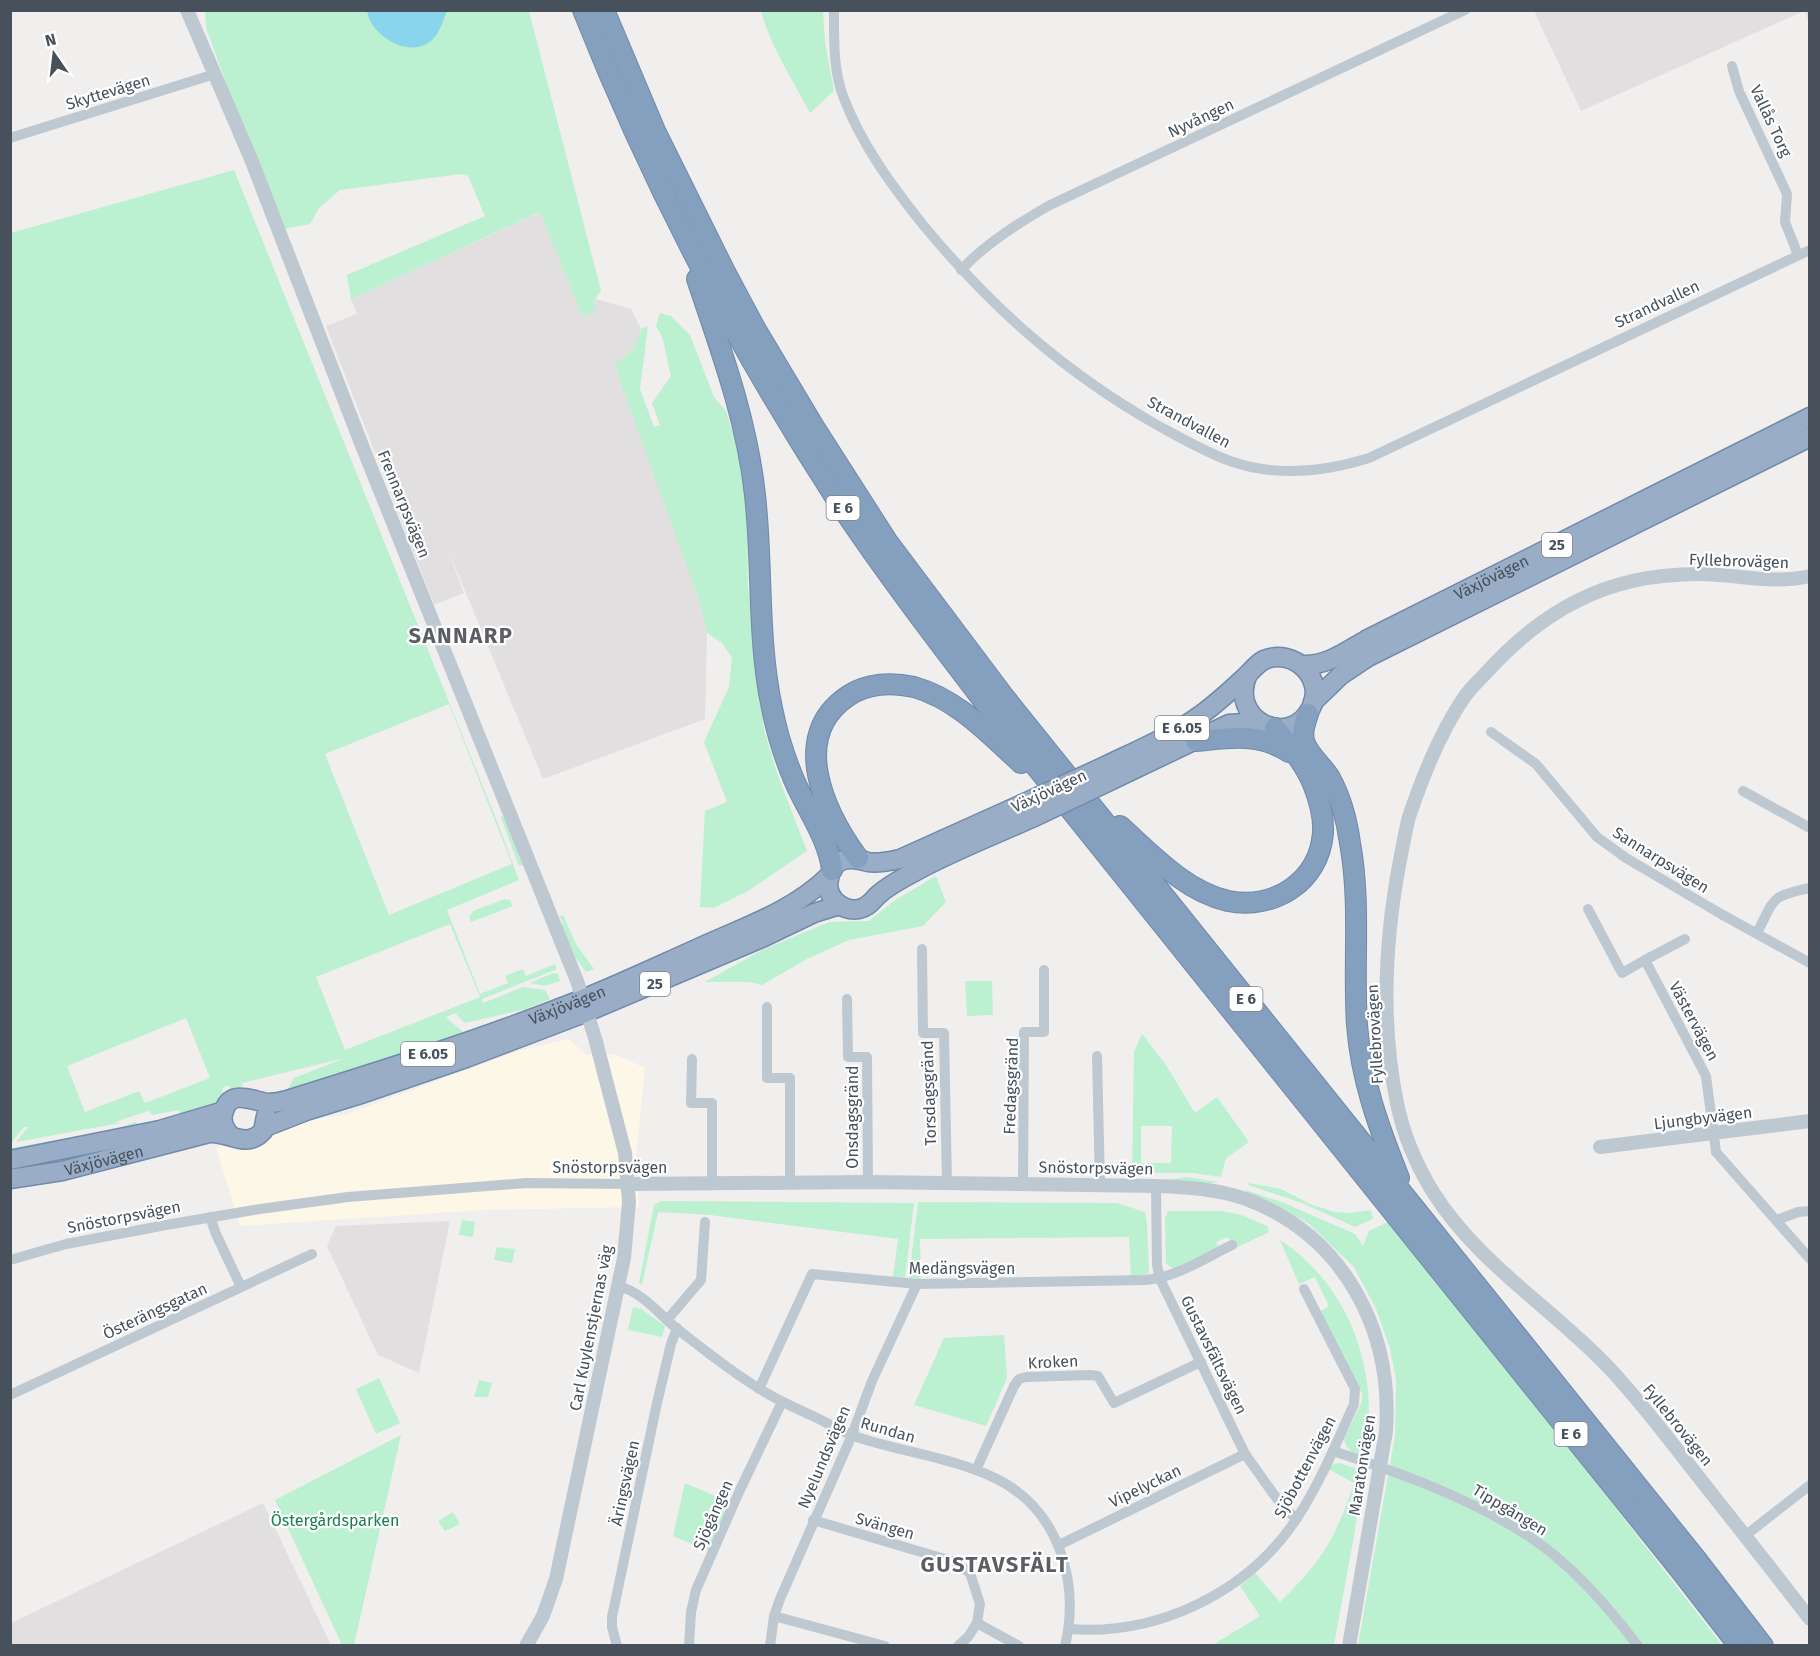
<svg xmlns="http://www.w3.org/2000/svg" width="1820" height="1656" viewBox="0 0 1820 1656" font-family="'Fira Sans',sans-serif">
<rect width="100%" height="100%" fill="#f1eeee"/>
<polygon fill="#fcf7e7" points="568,1039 587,1055 614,1054 645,1068 636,1160 639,1207 483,1210 240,1226 216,1147 228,1144 247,1149 265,1141 272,1131 293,1122 344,1115 518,1051"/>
<g fill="#e2dfe0">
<polygon points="1809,10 1809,21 1804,11 1581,111 1534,11"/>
<polygon points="541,212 582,316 596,299 631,309 641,329 637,345 626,358 616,363 700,603 707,633 705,719 543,779 446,545 464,593 434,605 326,326 357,314 351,299"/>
<polygon points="450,1221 419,1373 378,1355 327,1246 336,1226"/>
<polygon points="263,1503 331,1645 11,1645 11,1623"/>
</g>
<g fill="#bbf0d1" fill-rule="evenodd">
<polygon points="205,11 529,11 601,291 593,302 596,310 582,316 540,212 351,299 347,275 485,216 468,176 461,174 340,190 319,208 310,224 283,229 237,113 206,28"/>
<path d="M 761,11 L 823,11 L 825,42 L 834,91 L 810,113 C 793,80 770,46 761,11 Z"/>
<path d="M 234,170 L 495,816 L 519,880 L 447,910 L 480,994 L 508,983 L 505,976 L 523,969 L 526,976 L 555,964 L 557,969 L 482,999 L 483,1003 L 523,987 L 545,990 L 550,999 L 526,1009 L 465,1023 L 456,1014 L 467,1009 L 446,1017 L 463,1032 L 442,1044 L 287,1091 L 294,1078 L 345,1058 L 242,1083 L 243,1086 L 230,1089 L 230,1086 L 223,1087 C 221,1108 198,1110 180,1114 L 179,1110 L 153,1115 L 148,1111 L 115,1122 L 120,1123 L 16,1142 L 28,1127 L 24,1127 L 11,1143 L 11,233 ZM 449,704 L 512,864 L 389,915 L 325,754 ZM 450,924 L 480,997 L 345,1050 L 316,977 ZM 186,1018 L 210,1078 L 145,1103 L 139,1091 L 85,1112 L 67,1066 Z"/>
<path d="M 660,313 L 671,316 L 690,335 L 714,397 L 726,411 L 739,453 L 747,508 L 748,586 L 764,730 L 777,773 L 807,851 L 748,891 L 714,908 L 700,907 L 705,811 L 727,802 L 704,742 L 729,687 L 732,658 L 722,643 L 707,633 L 700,603 L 620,381 L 615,363 C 631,356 637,345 641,329 L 648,326 L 640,389 L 654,427 L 660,425 L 652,403 L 671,376 C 666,360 666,339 656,326 Z"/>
<polygon points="500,815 507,820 524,865 519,866"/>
<polygon points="936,876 946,902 923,926 849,940 807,959 762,985 749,982 705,982 762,950 829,922 869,921 895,900"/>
<polygon points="505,899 510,900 513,906 471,922 469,917 473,911"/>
<polygon points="563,915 576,944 594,969 586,972 575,957 561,926 563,924 560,916"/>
<polygon points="553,973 558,974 560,981 544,986 530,983"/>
<polygon points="965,981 992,981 993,1015 967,1016"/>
<path d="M 1142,1034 L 1166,1065 L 1195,1113 L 1217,1097 L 1249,1142 L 1226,1158 L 1221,1177 L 1192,1173 L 1132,1173 L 1134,1052 ZM 1141,1126 L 1172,1126 L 1171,1163 L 1141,1163 Z"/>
<polygon points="135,1122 138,1123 139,1126 11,1156 11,1148 113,1130"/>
<polygon points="1187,1177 1218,1182 1206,1184 1169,1180 1172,1179"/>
<polygon points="1249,1183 1281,1189 1310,1204 1334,1212 1350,1213 1371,1210 1373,1219 1355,1227 1302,1203 1248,1185"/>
<polygon points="1246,1190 1284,1203 1355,1234 1363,1246 1369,1231 1392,1220 1722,1645 1358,1645 1395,1436 1396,1380 1390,1348 1376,1309 1354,1267 1309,1224 1281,1208 1251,1198 1244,1193"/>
<polygon points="661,1201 914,1203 905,1278 893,1277 898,1239 710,1215 658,1212 642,1285 639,1283 654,1205"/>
<polygon points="918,1202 1117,1203 1145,1212 1147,1224 1149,1272 1144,1277 1131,1277 1129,1237 920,1239 921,1279 909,1278"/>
<polygon points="1168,1211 1222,1211 1241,1215 1267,1226 1269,1232 1234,1249 1228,1237 1216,1242 1218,1247 1173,1269 1166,1263 1165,1219"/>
<polygon points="462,1220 475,1222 473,1237 459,1235"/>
<path d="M 1280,1240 C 1332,1274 1362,1330 1368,1391 C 1370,1411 1368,1432 1367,1451 L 1363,1455 C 1353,1455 1345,1448 1344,1439 L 1362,1401 L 1362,1394 L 1319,1312 L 1329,1306 L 1315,1277 L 1299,1284 Z"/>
<polygon points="497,1247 515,1249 512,1263 494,1260"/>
<polygon points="633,1307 641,1309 665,1326 662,1337 628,1330"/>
<polygon points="1004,1335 1007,1378 986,1426 914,1405 944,1338"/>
<polygon points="379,1378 400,1423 376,1434 356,1389"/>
<polygon points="479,1380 492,1383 488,1397 474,1397"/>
<polygon points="401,1435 354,1645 342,1645 275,1500"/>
<path d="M 1340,1463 L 1363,1471 L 1354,1536 L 1334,1645 L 1211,1646 L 1260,1616 L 1240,1586 L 1255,1573 L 1280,1602 C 1302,1581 1325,1555 1337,1527 C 1344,1513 1349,1498 1354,1483 L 1328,1469 L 1334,1464 Z"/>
<polygon points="685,1483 729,1502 708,1551 673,1536"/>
<polygon points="453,1512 460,1524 445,1531 438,1521"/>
</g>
<path fill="#88d5ed" d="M 367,11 L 367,10 L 447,11 C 443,20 440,33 432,40 C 410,60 371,36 367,11 Z"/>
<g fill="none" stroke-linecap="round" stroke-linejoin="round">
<g stroke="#708aaa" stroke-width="21">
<g id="trunk">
<path id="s1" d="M 1302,665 C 1327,666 1345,652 1366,640 L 1810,417"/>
<polyline points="1313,702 1341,675 1368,657 1810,437"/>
<path d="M 1105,766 C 1138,750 1172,736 1202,714 C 1217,703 1230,691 1244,678 C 1251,672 1256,664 1264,660 C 1294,647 1326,679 1311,708 C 1290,750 1227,720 1248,674"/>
<polyline points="1114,779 1229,724 1259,722"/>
<path d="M 1020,805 L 900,859 C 890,861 878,864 868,862 C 851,857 833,856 829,879 C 827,886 829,894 834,900 C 840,907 850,911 859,909 C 868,907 871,902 877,896 C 887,886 903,878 916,871 C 953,851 994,835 1032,818"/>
<polyline points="265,1127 306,1111 358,1095 466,1058 587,1012 764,937 814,913 840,905"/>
<path id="s2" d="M 231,1136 C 225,1130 221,1123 223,1114 C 229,1087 252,1101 268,1103 C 274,1103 281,1102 287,1100 C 387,1069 488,1037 585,998 C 622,983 658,966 694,950 C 741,928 791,913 829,876"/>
<polyline points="10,1160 160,1130 224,1111"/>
<path id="s3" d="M 10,1179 L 62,1171 L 209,1133 C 229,1131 246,1150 263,1131 L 266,1116"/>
</g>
</g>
<g stroke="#708aaa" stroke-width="22">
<g id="motorway">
<path d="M 583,10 C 651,182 737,346 837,500 C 885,572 937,640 989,708 L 1681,1571 L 1739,1646"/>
<polyline points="604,10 656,133 725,272 756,330 814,427 887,541 1005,698 1696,1559 1763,1646"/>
<path d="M 697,279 C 721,350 747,420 755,495 C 763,566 757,638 772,708 C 777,734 785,759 795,782 C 807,810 829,840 832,870"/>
<path d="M 1308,714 C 1305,723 1302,731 1304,741 C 1308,755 1323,766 1330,778 C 1341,798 1347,821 1350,843 C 1361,903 1353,965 1357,1025 C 1361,1079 1379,1128 1399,1178"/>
<path d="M 1196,741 C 1230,738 1258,732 1289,752"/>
<path d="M 1120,826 C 1152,855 1185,891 1228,901 C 1274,910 1319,882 1323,833 C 1324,817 1319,799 1313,784 C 1304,762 1289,746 1275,728"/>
<path d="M 858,858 C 825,813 788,736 848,696 C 867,683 892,682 914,687 C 957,699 989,734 1021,763"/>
</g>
</g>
<g stroke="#bec8d1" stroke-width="10">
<path d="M 834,10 C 834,38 833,69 843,96 C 861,144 892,186 924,226 C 992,308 1064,372 1157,425 C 1181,438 1205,452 1230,461 C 1275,477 1324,472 1369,458 L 1810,250"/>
<polyline points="1732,66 1739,91 1787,194 1785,222 1798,255"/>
<polyline points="10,138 215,74"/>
<path d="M 961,270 C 984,245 1020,222 1050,205 L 1465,10"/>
<polyline points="1491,732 1536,764 1597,837 1626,858 1721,914 1810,963"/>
<polyline points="1743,791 1810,828"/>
<polyline points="1588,909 1622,973 1645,960"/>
<path d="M 1757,933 C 1775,898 1770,896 1810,888"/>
<polyline points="1685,939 1645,960 1706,1076 1716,1152 1810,1259"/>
<polyline points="922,949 923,1033 944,1033 947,1183"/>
<polyline points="847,999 848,1057 867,1057 868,1182"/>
<polyline points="767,1007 767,1078 790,1078 790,1182"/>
<polyline points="1097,1056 1100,1185"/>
<polyline points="692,1059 691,1103 712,1103 712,1183"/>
<polyline points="1023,1183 1024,1032 1044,1032 1044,970"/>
<polyline points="1156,1186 1157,1265 1160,1279 1245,1454 1285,1510 1297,1518"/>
<polyline points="210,1217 216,1234 241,1287"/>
<polyline points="1777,1220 1798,1212 1810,1211"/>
<polyline points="10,1260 66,1244 166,1225 260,1209 348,1197 527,1183 629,1184"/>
<path d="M 618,1286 C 642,1292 658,1313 676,1328 C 703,1349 731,1372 760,1389 C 778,1401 798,1409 817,1418 C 829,1424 841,1431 854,1436 C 900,1452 952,1457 997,1479 C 1059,1510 1080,1582 1065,1646"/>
<polyline points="667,1320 701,1280 705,1222"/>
<path d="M 759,1389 L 812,1274 L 917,1284 L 1146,1280 C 1177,1277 1205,1258 1232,1245"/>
<polyline points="10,1395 312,1254"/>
<path d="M 1333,1451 C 1403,1474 1471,1498 1533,1539 C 1571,1565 1610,1609 1638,1646"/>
<polyline points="976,1470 1014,1386 1019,1379 1026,1377 1091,1375 1098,1376 1114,1403 1201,1362"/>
<polyline points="813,1520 955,1562 970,1573 980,1604 977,1623 968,1637 958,1646"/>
<polyline points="1746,1535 1810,1485"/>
<polyline points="1059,1545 1245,1454"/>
<polyline points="774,1616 885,1646"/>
<polyline points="977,1623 1019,1646"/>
<path d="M 1069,1629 C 1157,1636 1248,1593 1297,1518 C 1320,1483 1337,1442 1354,1404 L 1355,1389 L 1304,1289"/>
<polyline points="617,1646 612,1627 612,1617 657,1403 671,1344 677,1328"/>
<polyline points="689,1646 691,1612 696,1590 739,1492 782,1402"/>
<polyline points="770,1646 774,1616 780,1599 852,1435 872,1381 917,1284"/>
</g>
<g stroke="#bec8d1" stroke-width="14">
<polyline points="187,10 251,159 361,443 577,981 595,1038 625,1153 629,1202 624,1258 556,1579 543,1616 526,1646"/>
<path d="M 1810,576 C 1773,585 1736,574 1699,574 C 1658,574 1614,582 1577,601 C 1541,619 1512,644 1485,674 C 1478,681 1471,688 1465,696 C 1440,732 1423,775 1409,817 C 1405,831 1403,846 1400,860 C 1385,939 1381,1025 1397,1103 C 1403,1133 1417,1166 1433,1192 C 1478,1264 1554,1309 1611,1370 C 1638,1399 1662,1430 1686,1461 C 1728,1514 1769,1566 1810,1619"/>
<polyline points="1600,1147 1810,1121"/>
<path d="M 629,1184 L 868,1182 L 1156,1186 C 1186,1187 1217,1189 1246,1199 C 1344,1236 1393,1330 1386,1431 L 1349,1646"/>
</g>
<use href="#trunk" stroke="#99aec6" stroke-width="18"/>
<use href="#motorway" stroke="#859fbe" stroke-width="20"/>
<g stroke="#708aaa" stroke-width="21" stroke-linecap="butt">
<g id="trunk-bridge">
<polyline points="1020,805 1105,766"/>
<polyline points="1032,818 1114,779"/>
</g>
</g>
<use href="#trunk-bridge" stroke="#99aec6" stroke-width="18"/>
</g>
<g text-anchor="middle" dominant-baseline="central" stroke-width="4.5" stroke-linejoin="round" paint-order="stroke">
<g fill="#fff" stroke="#7e858d" stroke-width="1.5">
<rect x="826.5" y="496" width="33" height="24" rx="4.5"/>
<rect x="1542" y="533" width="30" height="24" rx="4.5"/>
<rect x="1155" y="716" width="54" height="24" rx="4.5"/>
<rect x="640" y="972" width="30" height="24" rx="4.5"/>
<rect x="1229.5" y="987" width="33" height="24" rx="4.5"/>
<rect x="401" y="1042" width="54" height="24" rx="4.5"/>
<rect x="1554.5" y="1422" width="33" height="24" rx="4.5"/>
</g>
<g font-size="15" font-weight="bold" fill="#46515c">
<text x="843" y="508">E 6</text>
<text x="1557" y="545">25</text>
<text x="1182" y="728">E 6.05</text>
<text x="655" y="984">25</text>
<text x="1246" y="999">E 6</text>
<text x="428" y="1054">E 6.05</text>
<text x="1571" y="1434">E 6</text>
</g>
<g font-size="16" fill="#46515c" stroke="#fff">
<text transform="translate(108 92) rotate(-17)">Skyttevägen</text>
<text transform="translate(1201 118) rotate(-25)">Nyvången</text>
<text transform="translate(1771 121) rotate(65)">Vallås Torg</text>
<text transform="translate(1657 304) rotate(-25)">Strandvallen</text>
<text transform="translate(1189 422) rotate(28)">Strandvallen</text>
<text transform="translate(404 504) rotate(68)">Frennarpsvägen</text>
<text transform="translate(1739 561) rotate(2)">Fyllebrovägen</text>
<text stroke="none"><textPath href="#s1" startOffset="210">Växjövägen</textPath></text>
<text transform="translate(1049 791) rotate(-25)">Växjövägen</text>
<text transform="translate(1661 860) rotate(32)">Sannarpsvägen</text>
<text stroke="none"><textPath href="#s2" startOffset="394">Växjövägen</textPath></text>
<text transform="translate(1694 1021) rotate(62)">Västervägen</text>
<text transform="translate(1375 1034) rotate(-93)">Fyllebrovägen</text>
<text transform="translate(1011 1086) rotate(-88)">Fredagsgränd</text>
<text transform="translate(929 1093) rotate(-92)">Torsdagsgränd</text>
<text transform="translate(852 1117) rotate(-90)">Onsdagsgränd</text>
<text transform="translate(1703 1118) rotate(-7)">Ljungbyvägen</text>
<text stroke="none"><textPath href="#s3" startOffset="96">Växjövägen</textPath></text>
<text x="610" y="1167">Snöstorpsvägen</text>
<text transform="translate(1096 1168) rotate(1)">Snöstorpsvägen</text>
<text transform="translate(124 1217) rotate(-11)">Snöstorpsvägen</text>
<text x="962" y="1268">Medängsvägen</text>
<text transform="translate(155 1311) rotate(-25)">Österängsgatan</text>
<text transform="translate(591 1328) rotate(-79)">Carl Kuylenstjernas väg</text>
<text transform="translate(1214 1355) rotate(64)">Gustavsfältsvägen</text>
<text transform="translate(1053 1362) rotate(-3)">Kroken</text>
<text transform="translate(1678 1425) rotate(51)">Fyllebrovägen</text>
<text transform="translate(888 1430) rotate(16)">Rundan</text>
<text transform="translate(824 1457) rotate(-67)">Nyelundsvägen</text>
<text transform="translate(1362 1465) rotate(-81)">Maratonvägen</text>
<text transform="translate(1305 1467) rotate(-62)">Sjöbottenvägen</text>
<text transform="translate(625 1483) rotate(-78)">Äringsvägen</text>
<text transform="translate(1145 1486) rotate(-26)">Vipelyckan</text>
<text transform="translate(1510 1510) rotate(31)">Tippgången</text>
<text transform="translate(713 1515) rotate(-66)">Sjögången</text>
<text transform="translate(885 1526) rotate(16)">Svängen</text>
</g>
<g font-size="16" fill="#157f4d" stroke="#fff">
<text x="335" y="1520">Östergårdsparken</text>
</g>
<g font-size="22" font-weight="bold" letter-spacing="1.5" fill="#5b5e63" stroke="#fff">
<text x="461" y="635">SANNARP</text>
<text x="995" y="1564">GUSTAVSFÄLT</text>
</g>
</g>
<rect width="1820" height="1656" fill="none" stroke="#46515c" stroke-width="24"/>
<g transform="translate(54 54) rotate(346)" stroke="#ffffff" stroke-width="4.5" paint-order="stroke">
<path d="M0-4.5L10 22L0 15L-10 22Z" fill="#46515c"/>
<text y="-9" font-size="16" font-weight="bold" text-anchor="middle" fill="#46515c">N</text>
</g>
</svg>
